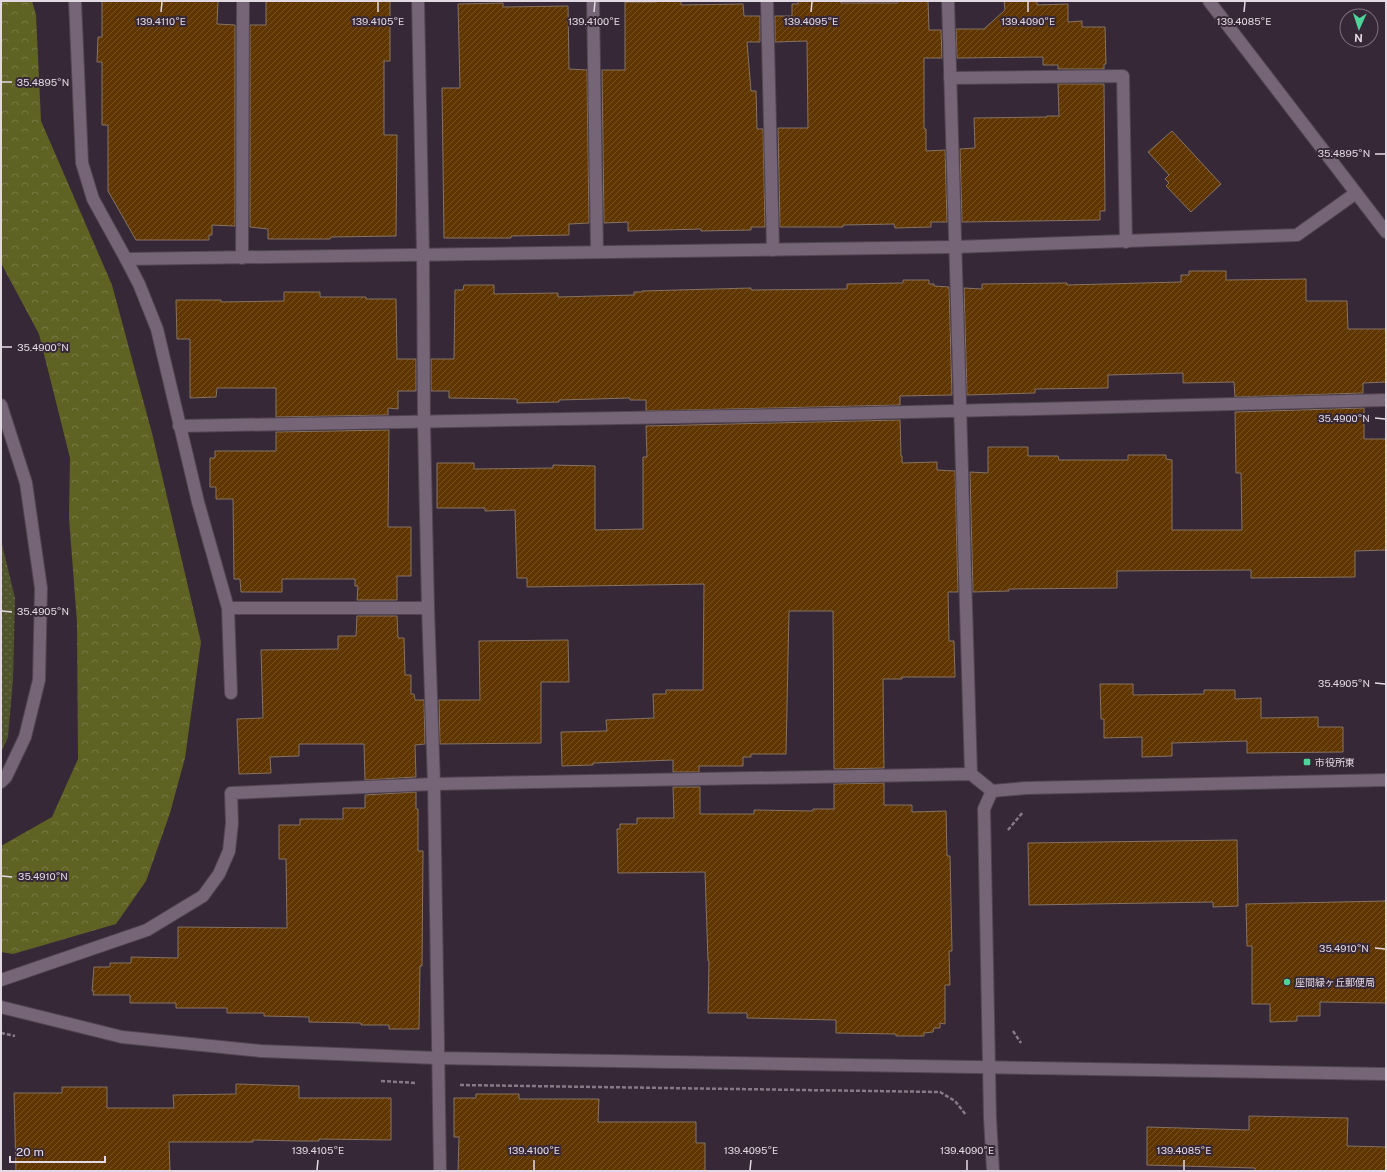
<svg xmlns="http://www.w3.org/2000/svg" width="1387" height="1172" viewBox="0 0 1387 1172" font-family="'Public Sans','Noto Sans JP',sans-serif">
<defs>
<pattern id="forest-crowns" width="20" height="18" patternUnits="userSpaceOnUse"><rect width="20" height="18" fill="#5e6324"/><path d="M2 6a3 3 0 1 1 6 0M12 15a3 3 0 1 1 6 0" fill="none" stroke="#757944"/></pattern>
<pattern id="park-dots" width="8" height="8" patternUnits="userSpaceOnUse"><rect width="8" height="8" fill="#50542c"/><path d="M2 2h.1M6 6h.1" fill="none" stroke="#696c4a" stroke-width="1.8" stroke-linecap="round"/></pattern>
<pattern id="building-hatch" width="6" height="6" patternUnits="userSpaceOnUse"><rect width="6" height="6" fill="#603600"/><path d="M-1 1l2-2M0 6l6-6M5 7l2-2" fill="none" stroke="#775225"/></pattern>
</defs>
<rect width="100%" height="100%" fill="#372837"/>
<polygon fill="url(#forest-crowns)" points="1,1 32,1 36,15 41,121 112,285 153,437 201,642 185,758 170,813 146,881 116,924 13,954 1,952 1,846 52,817 78,759 77,622 69,518 70,458 39,334 1,263"/>
<polygon fill="url(#park-dots)" points="1,540 15,598 13,680 8,737 1,753"/>
<g fill="url(#building-hatch)" stroke="#857262">
<polygon points="102,1 218,1 217,24 235,25 235,226 212,225 212,235 209,235 209,240 136,240 108,191 108,125 102,125 102,62 97,62 98,37 102,37"/>
<polygon points="266,1 390,1 390,61 384,61 384,135 397,135 396,236 331,237 330,239 268,239 268,229 250,227 250,25 266,25"/>
<polygon points="656,1 681,1 681,5 743,4 744,16 760,16 760,42 747,42 751,91 756,91 757,129 763,129 765,227 751,227 751,230 701,231 701,229 628,231 628,222 604,223 602,70 625,70 625,2 656,2"/>
<polygon points="798,1 841,1 841,3 898,3 898,1 928,1 929,30 941,30 942,58 924,58 924,129 926,129 926,151 945,150 947,222 931,222 931,227 895,228 894,224 843,225 843,227 780,227 778,128 808,128 807,41 775,42 775,16 792,16 792,4 798,4"/>
<polygon points="1004,1 1037,1 1037,5 1068,4 1068,22 1082,21 1082,27 1105,27 1106,64 1104,64 1104,69 1058,69 1058,65 1043,65 1043,57 957,58 956,29 984,29 1005,10"/>
<polygon points="503,3 503,7 568,6 569,69 587,70 589,223 569,224 569,235 511,236 511,238 444,238 442,88 460,88 458,4"/>
<polygon points="1058,84 1104,84 1105,211 1100,211 1100,220 962,222 960,149 975,148 974,118 1047,117 1047,116 1059,116"/>
<polygon points="1172,131 1221,184 1191,212 1166,186 1169,183 1165,179 1169,175 1148,152"/>
<polygon points="1189,271 1226,271 1226,280 1306,279 1306,301 1347,301 1348,329 1386,329 1386,382 1363,383 1363,393 1235,397 1234,382 1183,383 1183,373 1108,375 1108,388 1035,389 1035,393 967,395 964,288 982,289 982,284 1067,283 1067,285 1181,282 1181,275 1189,275"/>
<polygon points="903,280 929,280 929,284 934,284 934,286 949,287 952,395 900,396 900,405 646,411 646,400 630,400 630,398 559,400 559,402 517,403 517,399 449,398 449,391 431,391 431,359 454,359 455,290 463,290 464,285 494,285 494,294 558,293 558,297 634,295 634,292 642,292 642,291 751,288 751,290 847,289 847,284 903,283"/>
<polygon points="284,292 320,292 320,297 366,297 366,299 396,299 397,359 416,359 416,391 398,391 398,409 388,408 388,415 276,417 276,388 217,388 216,397 190,398 190,339 177,339 176,300 221,300 221,302 284,301"/>
<polygon points="1364,408 1364,439 1386,439 1386,550 1355,551 1355,577 1251,578 1251,570 1117,571 1117,588 1009,589 1009,591 973,592 970,472 988,473 988,447 1028,447 1028,456 1058,456 1059,460 1128,460 1128,455 1166,455 1166,459 1172,460 1172,530 1242,530 1241,473 1236,473 1235,412"/>
<polygon points="900,420 901,456 902,456 902,463 937,462 937,470 955,471 958,592 948,592 949,641 954,641 955,677 902,677 902,679 883,679 884,768 834,769 833,611 789,611 786,754 751,754 751,757 743,757 743,766 699,766 699,772 673,772 673,760 593,763 593,765 562,766 561,732 607,731 606,720 654,718 653,694 666,694 666,690 703,690 704,584 527,587 527,578 517,578 515,510 485,511 485,508 437,508 437,463 474,463 474,469 553,468 553,465 595,466 595,530 643,529 643,457 647,457 646,426"/>
<polygon points="389,430 388,527 411,527 411,576 397,576 397,600 357,600 358,586 355,586 355,579 282,579 282,592 241,592 240,579 234,579 233,499 216,499 216,487 210,487 210,458 215,458 215,451 276,451 276,432"/>
<polygon points="357,616 397,616 398,638 404,638 405,675 411,675 411,694 414,694 415,700 424,700 425,744 415,745 416,777 365,780 364,744 299,744 299,756 270,757 271,773 239,774 237,719 263,718 261,650 338,649 338,636 356,636"/>
<polygon points="568,640 569,682 541,682 541,743 440,744 439,700 480,700 479,641"/>
<polygon points="1100,684 1133,684 1133,695 1204,694 1204,690 1235,690 1235,699 1261,698 1261,718 1318,717 1318,727 1343,727 1343,752 1247,753 1247,741 1172,743 1172,756 1142,757 1142,737 1104,738 1104,719 1101,719"/>
<polygon points="884,783 884,805 912,805 912,812 946,811 947,856 950,856 952,951 949,951 950,985 945,985 945,1024 940,1023 940,1028 934,1028 933,1032 924,1033 924,1036 896,1036 896,1034 836,1033 836,1020 747,1018 747,1013 708,1013 709,961 708,961 705,872 618,873 617,829 620,829 620,824 637,824 637,818 674,818 673,787 700,787 700,814 754,814 754,810 813,811 813,809 834,809 834,784"/>
<polygon points="416,792 416,809 418,809 418,851 423,851 422,966 420,966 419,1029 389,1029 389,1025 361,1025 361,1023 309,1022 309,1017 264,1016 264,1013 227,1013 227,1008 176,1008 176,1003 130,1003 130,995 93,995 94,991 92,991 94,967 110,967 110,963 131,963 131,957 178,958 178,927 287,928 286,859 279,859 279,825 300,825 300,819 343,819 343,808 365,808 365,795"/>
<polygon points="1237,840 1238,906 1213,907 1213,902 1029,905 1028,843"/>
<polygon points="1386,901 1386,1003 1320,1002 1320,1016 1297,1016 1297,1021 1270,1022 1270,1004 1252,1004 1252,946 1247,946 1246,904"/>
<polygon points="236,1084 299,1086 299,1098 391,1098 391,1140 319,1139 319,1141 298,1141 253,1140 253,1142 169,1142 170,1171 16,1171 14,1093 62,1093 62,1087 107,1087 107,1108 174,1108 173,1095 236,1094"/>
<polygon points="476,1094 519,1094 519,1099 599,1099 598,1122 696,1122 696,1143 705,1143 705,1171 458,1171 459,1137 454,1137 454,1098 476,1098"/>
<polygon points="1249,1116 1348,1118 1347,1146 1386,1147 1386,1171 1255,1171 1255,1168 1147,1165 1147,1127 1249,1130"/>
</g>
<g fill="none" stroke-linecap="round" stroke-linejoin="round">
<g stroke="#514551" stroke-width="14">
<g id="minor">
<polyline points="75,1 82,163 93,199 126,259 139,284 157,329 198,502 228,608 231,693"/>
<polyline points="418,1 423,255 424,423 428,608 434,784 440,1171"/>
<polyline points="593,1 597,252"/>
<polyline points="767,1 773,250"/>
<path d="M 948,1 C 955,259 964,516 971,774"/>
<polyline points="1209,1 1386,232"/>
<polyline points="950,78 1123,76 1126,242"/>
<polyline points="242,258 243,1"/>
<polyline points="126,259 954,247 1297,235 1356,193"/>
<polyline points="1,405 26,483 41,588 39,680 25,737 6,777 1,782"/>
<path d="M 179,426 C 581,421 984,411 1386,400"/>
<polyline points="228,608 428,608"/>
<polyline points="1,980 147,930 203,896 219,874 229,851 232,823 231,793 434,784 971,774 992,791"/>
<polyline points="1,1007 122,1037 261,1051 437,1058 1386,1074"/>
<polyline points="993,1171 990,1118 984,809 992,791 1026,788 1386,780"/>
</g>
</g>
<g stroke="#877a87" stroke-width="2.5" stroke-dasharray="4 2" stroke-linecap="butt">
<polyline points="1008,830 1023,812"/>
<polyline points="1013,1031 1021,1043"/>
<polyline points="1,1033 15,1036"/>
<polyline points="381,1081 416,1083"/>
<polyline points="460,1085 940,1092 955,1101 966,1115"/>
</g>
<use href="#minor" stroke="#766576" stroke-width="12"/>
</g>
<path fill="none" stroke="#e3d9e3" stroke-width="1.5" d="M 161,12 L 162,2M 378,12 L 378,2M 594,12 L 595,2M 811,12 L 812,2M 1028,12 L 1028,2M 1244,12 L 1245,2M 2,82 L 12,82M 1375,154 L 1385,154M 2,347 L 12,347M 1375,418 L 1385,419M 2,611 L 12,612M 1375,683 L 1385,684M 2,876 L 12,877M 1375,948 L 1385,949M 317,1170 L 318,1160M 534,1170 L 534,1160M 750,1170 L 751,1160M 967,1170 L 967,1160M 1184,1170 L 1184,1160"/>
<g fill="#4ed399" stroke="#372837" stroke-width="1.5">
<rect x="1303" y="758" width="8" height="8" rx="2"/>
<circle cx="1287" cy="982" r="4"/>
</g>
<g text-anchor="middle" dominant-baseline="central" stroke-width="4" stroke-linejoin="round" paint-order="stroke">
<g font-size="10" fill="#e3d9e3" stroke="#372837" text-anchor="start">
<text x="1315" y="762">市役所東</text>
<text x="1295" y="982">座間緑ヶ丘郵便局</text>
</g>
</g>
<g font-size="10" text-anchor="middle" fill="#e3d9e3" stroke="#372837" stroke-width="4" stroke-linejoin="round" paint-order="stroke">
<text x="161" y="25">139.4110°E</text>
<text x="378" y="25">139.4105°E</text>
<text x="594" y="25">139.4100°E</text>
<text x="811" y="25">139.4095°E</text>
<text x="1028" y="25">139.4090°E</text>
<text x="1244" y="25">139.4085°E</text>
<text x="43" y="86">35.4895°N</text>
<text x="1344" y="157">35.4895°N</text>
<text x="43" y="351">35.4900°N</text>
<text x="1344" y="422">35.4900°N</text>
<text x="43" y="615">35.4905°N</text>
<text x="1344" y="687">35.4905°N</text>
<text x="43" y="880">35.4910°N</text>
<text x="1344" y="952">35.4910°N</text>
<text x="318" y="1154">139.4105°E</text>
<text x="534" y="1154">139.4100°E</text>
<text x="751" y="1154">139.4095°E</text>
<text x="967" y="1154">139.4090°E</text>
<text x="1184" y="1154">139.4085°E</text>
</g>
<rect width="1387" height="1172" fill="none" stroke="#e3d9e3" stroke-width="4"/>
<g transform="translate(1359 28) rotate(183)"><circle r="19" fill="#372837" stroke="#7c6f7c"/>
<path d="M0-3L7 15L0 10L-7 15Z" fill="#4ed399"/>
<text y="-6" font-size="11" font-weight="bold" text-anchor="middle" fill="#e3d9e3">N</text>
</g>
<path d="M10 1156v6h95v-6" fill="none" stroke="#e3d9e3" stroke-width="2"/>
<text x="16" y="1156" font-size="12" fill="#e3d9e3" stroke="#372837" stroke-width="3" paint-order="stroke">20 m</text>
</svg>
